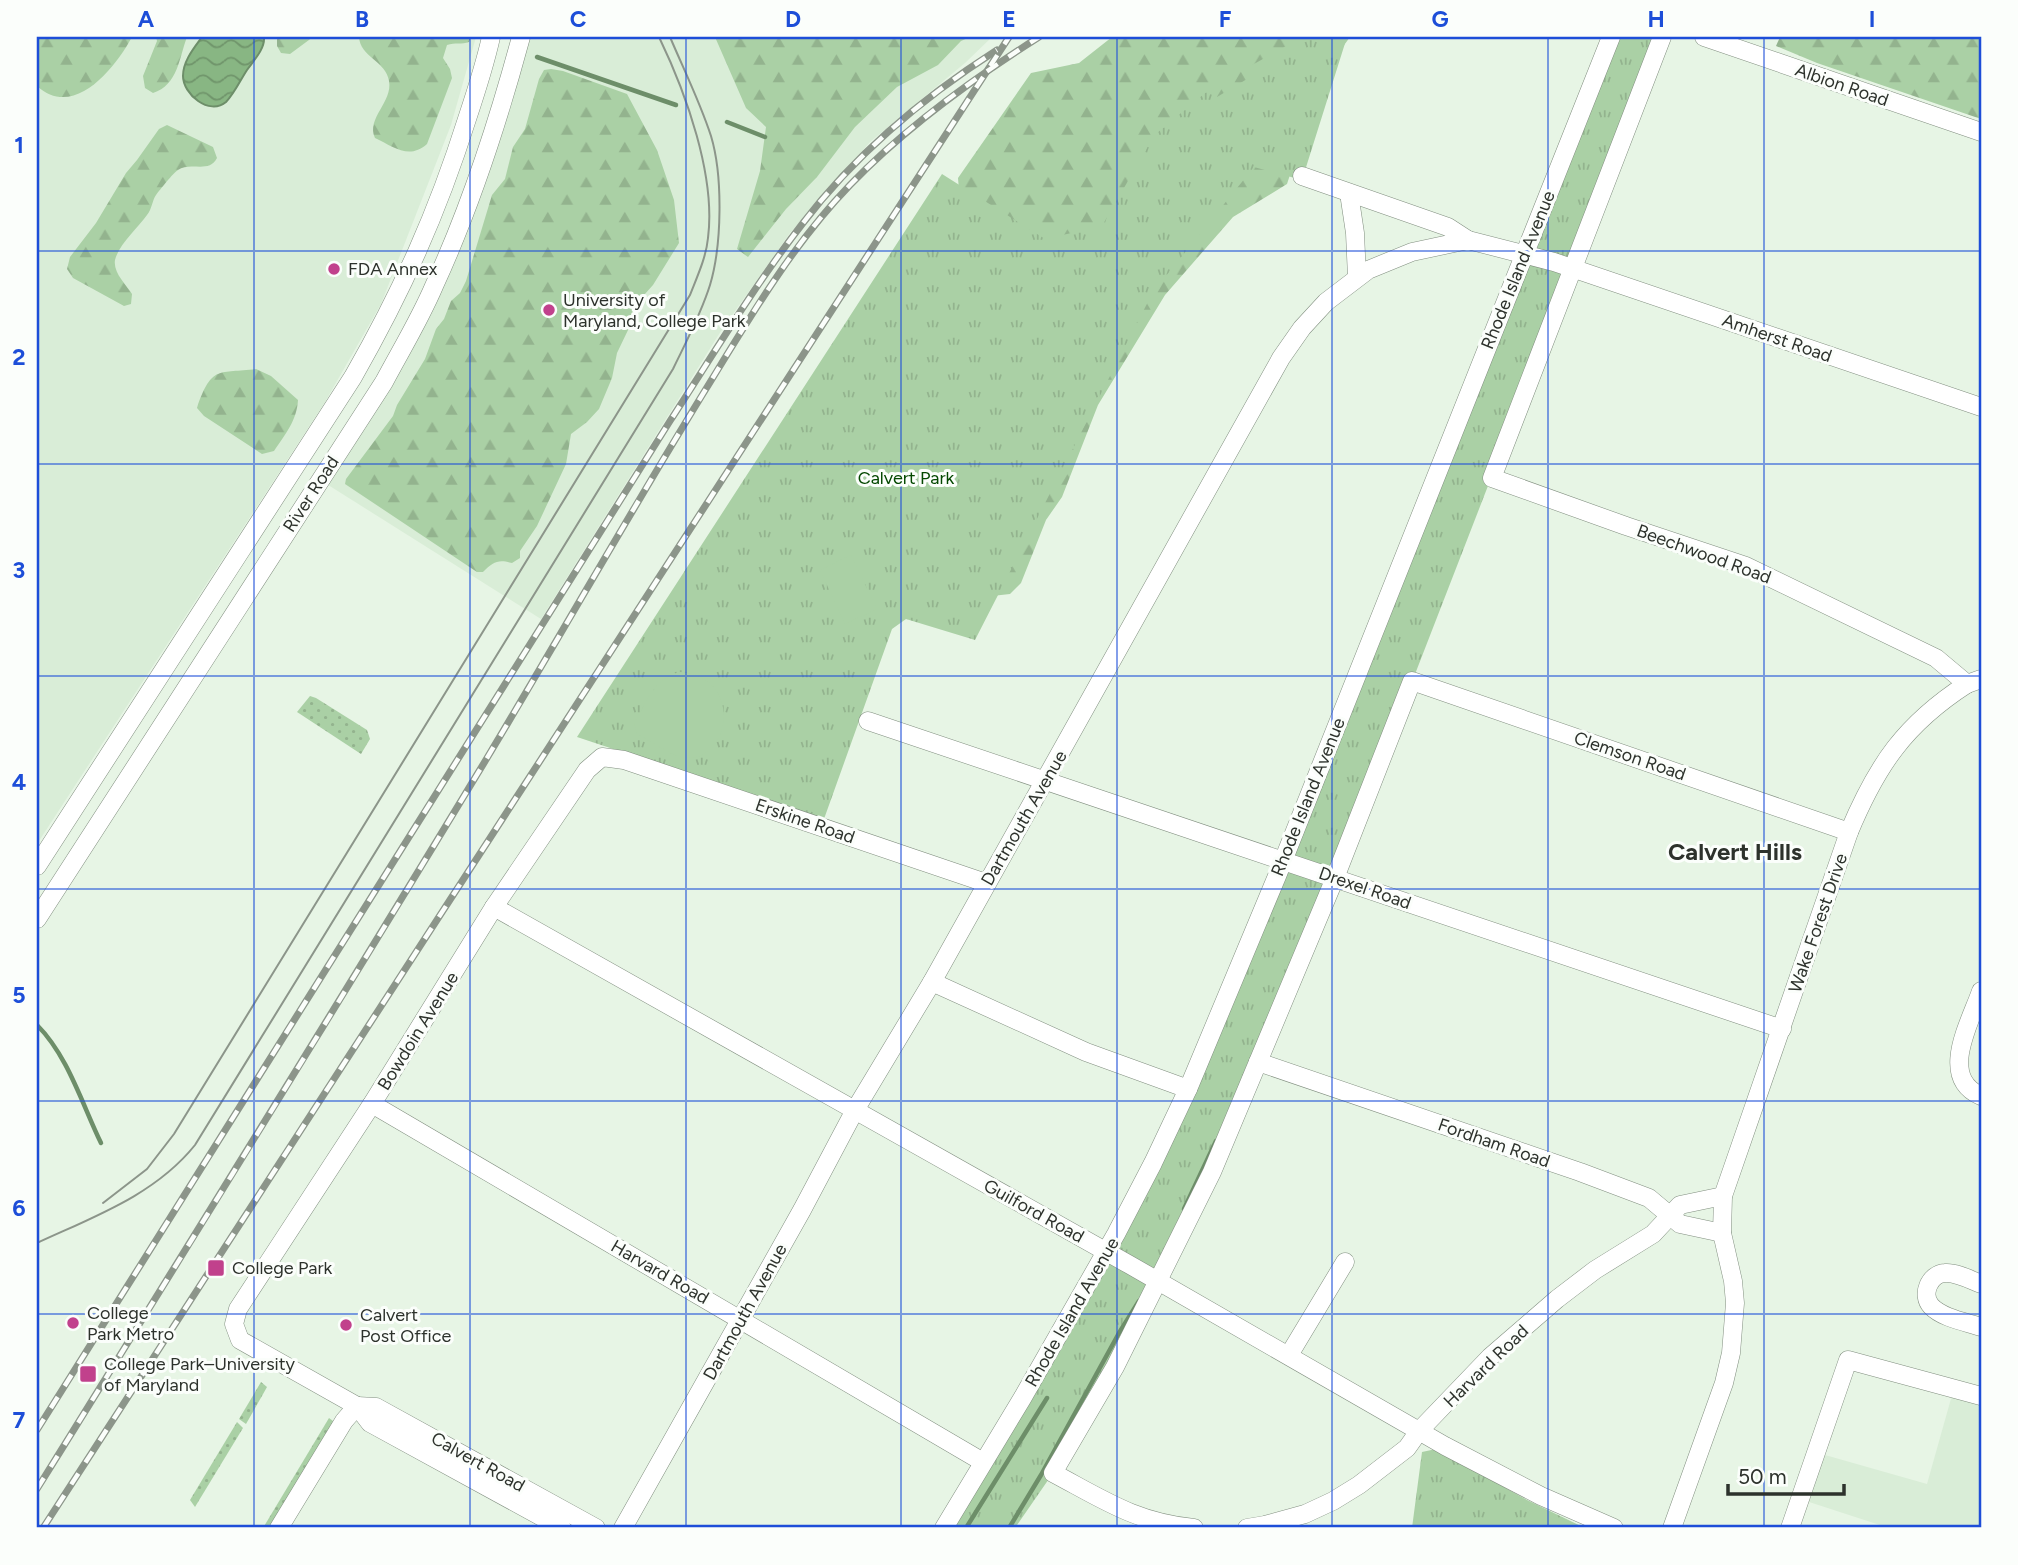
<svg xmlns="http://www.w3.org/2000/svg" width="2018" height="1565" viewBox="0 0 2018 1565" font-family="Figtree,sans-serif">
<defs>
<pattern id="grass-dots" width="8" height="8" patternUnits="userSpaceOnUse" patternTransform="scale(1.75)"><rect width="8" height="8" fill="#aad0a5"/><path d="M2 2h.1M6 6h.1" fill="none" stroke="#93b38e" stroke-width="1.8" stroke-linecap="round"/></pattern>
<pattern id="forest-firs" width="22" height="20" patternUnits="userSpaceOnUse" patternTransform="scale(1.75)"><rect width="22" height="20" fill="#aad0a5"/><path d="M5 1l3.5 6h-7zM16 11l3.5 6h-7z" fill="#93b38e"/></pattern>
<pattern id="park-tufts" width="24" height="20" patternUnits="userSpaceOnUse" patternTransform="scale(1.75)"><rect width="24" height="20" fill="#aad0a5"/><path d="M3 7l-1-3M5 7V3M7 7l1-3M15 17l-1-3M17 17v-4M19 17l1-3" fill="none" stroke="#93b38e"/></pattern>
<pattern id="water-waves" width="16" height="10" patternUnits="userSpaceOnUse" patternTransform="scale(1.75)"><rect width="16" height="10" fill="#88b683"/><path d="M0 5q4-4 8 0t8 0" fill="none" stroke="#70956b"/></pattern>
</defs>
<rect width="100%" height="100%" fill="#e7f5e5"/>
<g fill="#d9edd7">
<polygon points="37,37 476,37 451,125 381,304 325,402 37,844"/>
<polygon points="526,37 992,37 965,63 870,142 790,233 721,331 541,619 325,483 387,386"/>
<polygon points="1954,1388 1981,1396 1981,1528 1889,1528 1803,1500 1818,1453 1927,1484"/>
</g>
<g fill="url(#grass-dots)">
<polygon points="310,696 316,698 367,730 370,739 361,754 297,712"/>
<polygon points="261,1382 267,1387 246,1424 239,1419"/>
<polygon points="329,1418 333,1421 332,1426 271,1528 263,1528"/>
<polygon points="237,1422 243,1428 195,1507 190,1500"/>
</g>
<g fill="url(#forest-firs)">
<path d="M 37,37 L 132,37 C 115,68 74,120 37,86 Z"/>
<path d="M 156,37 L 187,37 C 179,58 178,85 153,93 L 145,88 L 143,76 L 157,41 Z"/>
<polygon points="277,37 313,37 290,54 281,53 277,46"/>
<path d="M 359,37 L 471,37 L 469,42 C 462,45 455,42 447,45 L 443,58 L 450,69 L 452,78 L 427,144 C 409,160 394,147 375,138 C 366,118 393,102 389,81 C 386,61 360,57 359,37 Z"/>
<polygon points="715,37 970,37 961,41 938,65 897,87 855,127 817,177 786,209 748,257 737,249 760,171 766,127 746,108"/>
<polygon points="1112,37 1350,37 1323,74 1287,184 1233,217 1165,295 1098,405 1062,497 1046,520 1021,583 1010,594 992,596 958,178 1031,73 1079,63"/>
<polygon points="1780,37 1981,37 1981,119 1817,63 1776,46"/>
<path d="M 551,69 L 563,71 L 627,94 L 657,150 L 674,200 L 679,243 L 653,285 L 636,304 L 629,328 L 617,353 L 612,378 L 599,409 L 587,422 L 571,434 L 566,464 L 537,526 L 520,551 L 520,558 L 512,563 C 498,559 493,562 483,572 L 477,572 L 345,484 L 346,479 L 393,416 L 397,405 L 425,359 L 436,329 L 444,319 L 451,301 L 460,293 L 466,281 L 492,195 L 505,179 L 513,147 L 525,129 L 539,79 L 544,70 Z"/>
<path d="M 167,125 L 213,147 L 217,158 C 209,174 190,161 178,170 C 173,173 160,190 156,195 C 152,201 152,209 147,215 C 138,228 119,244 115,260 C 113,273 126,284 132,294 L 131,304 L 124,306 L 73,278 L 67,269 L 70,257 L 96,223 L 126,173 L 137,160 L 159,129 Z"/>
<path d="M 256,369 L 271,376 L 298,400 C 297,420 285,435 274,451 L 262,454 L 204,416 L 197,408 C 212,364 219,374 256,369 Z"/>
</g>
<g fill="url(#park-tufts)">
<polygon points="1312,37 1347,37 1302,180 1254,167 1153,292 975,640 906,619 892,629 824,819 577,737 942,174 1045,239 1102,226 1151,141 1157,133 1210,89 1217,97 1247,79 1243,70 1290,44"/>
<polygon points="1611,37 1662,37 1336,878 1258,1062 1053,1473 1015,1528 952,1528 1137,1205"/>
<polygon points="1436,1449 1527,1500 1585,1528 1412,1528 1422,1452"/>
</g>
<g fill="#aad0a5">
<polygon points="851,555 877,609 845,624 820,570"/>
<path d="M 680,672 C 746,676 730,768 681,757 C 667,753 651,741 637,734 L 634,723 C 646,703 654,678 680,672 Z"/>
</g>
<path fill="url(#water-waves)" stroke="#6d8e69" stroke-width="2" d="M 202,37 L 264,37 C 265,49 254,60 247,70 C 241,79 234,94 226,102 C 209,116 183,94 183,76 C 183,61 194,48 202,37 Z"/>
<g fill="none" stroke-linecap="round" stroke-linejoin="round">
<g stroke="#6d8e69" stroke-width="4.5">
<polyline points="537,57 676,105"/>
<polyline points="727,122 765,137"/>
<path d="M 37,1025 C 68,1056 82,1104 101,1143"/>
<polyline points="1184,1209 1216,1141"/>
<polyline points="966,1528 1047,1398"/>
<polyline points="1009,1528 1041,1475 1119,1333 1139,1301"/>
</g>
<g stroke="#828f80" stroke-width="19">
<g id="minor">
<polyline points="1662,37 1492,478 1626,526 1746,566 1936,658 1967,684 1981,679"/>
<polyline points="1704,37 1981,132"/>
<polyline points="1302,176 1448,227 1468,240"/>
<polyline points="1349,193 1355,233 1357,277"/>
<polyline points="868,721 1782,1029"/>
<path d="M 37,866 L 353,377 C 402,291 437,214 467,119 C 476,92 485,64 491,37"/>
<polyline points="494,907 1130,1265 1445,1446 1541,1496 1614,1528"/>
<path d="M 37,919 L 384,382 C 401,350 420,319 434,286 C 471,206 498,122 521,37"/>
<polyline points="932,982 1086,1052 1188,1089"/>
<path d="M 1981,991 C 1970,1023 1938,1077 1981,1096"/>
<polyline points="1258,1062 1580,1172 1649,1198 1680,1224 1722,1233"/>
<polyline points="372,1104 983,1462"/>
<path d="M 1981,1284 C 1971,1280 1956,1272 1945,1273 C 1929,1274 1921,1295 1931,1306 C 1942,1318 1966,1322 1981,1327"/>
<polyline points="1289,1355 1345,1262"/>
<polyline points="357,1406 376,1407 596,1528"/>
<polyline points="279,1528 344,1421 357,1406"/>
<polyline points="562,1528 370,1423 357,1406 240,1340 234,1324 238,1309 372,1104 494,907 587,770 602,757 624,760 986,883"/>
<polyline points="623,1528 802,1210 855,1110 932,982 1281,358 1302,328 1326,302 1368,270 1412,252 1468,240 1554,262 1981,407"/>
<polyline points="944,1528 1023,1397 1116,1234 1153,1163 1188,1089 1277,876 1611,37"/>
<path d="M 1194,1528 C 1135,1522 1104,1500 1053,1473 L 1115,1367 L 1212,1172 L 1335,878 L 1412,681 L 1849,832"/>
<polyline points="1247,1528 1265,1525 1305,1514 1333,1501 1359,1485 1407,1448 1419,1431 1490,1357 1557,1299 1595,1270 1653,1234 1680,1205 1723,1196"/>
<path d="M 1672,1528 L 1724,1383 L 1731,1353 L 1735,1303 L 1733,1281 L 1722,1233 L 1723,1196 L 1849,832 C 1877,765 1905,724 1967,684"/>
<polyline points="1790,1528 1848,1360 1981,1396"/>
</g>
</g>
<use href="#minor" stroke="#fff" stroke-width="18"/>
<g stroke="#8c958a" stroke-width="2">
<path d="M 103,1203 L 147,1169 L 174,1134 L 690,295 C 697,277 706,258 708,238 C 716,176 686,93 659,37"/>
<path d="M 37,1243 C 93,1217 155,1195 195,1145 L 673,369 C 686,342 701,314 710,285 C 722,245 723,176 711,136 C 700,102 684,70 670,37"/>
</g>
<g stroke="#8c958a" stroke-width="7">
<g id="rail">
<path d="M 37,1430 L 670,421 C 713,355 754,286 803,223 C 855,155 925,96 997,50"/>
<path d="M 37,1489 C 188,1246 339,1003 487,758 C 559,638 628,516 701,397 C 746,324 790,247 850,185 C 906,127 971,80 1039,37"/>
<polyline points="43,1528 1009,37"/>
</g>
</g>
<use href="#rail" stroke="#fbfefb" stroke-width="4.5" stroke-dasharray="13" stroke-linecap="butt"/>
</g>
<path fill="none" stroke="#1d4ed8" stroke-width="2" stroke-opacity="0.55" d="M 254,37 L 254,1528M 470,37 L 470,1528M 686,37 L 686,1528M 901,37 L 901,1528M 1117,37 L 1117,1528M 1332,37 L 1332,1528M 1548,37 L 1548,1528M 1764,37 L 1764,1528M 37,251 L 1981,251M 37,464 L 1981,464M 37,676 L 1981,676M 37,889 L 1981,889M 37,1101 L 1981,1101M 37,1314 L 1981,1314"/>
<g fill="#c1418c" stroke="#fbfefb" stroke-width="2.5">
<circle cx="334" cy="269" r="7"/>
<circle cx="549" cy="310" r="7"/>
<rect x="207" y="1259" width="18" height="18" rx="3.5"/>
<circle cx="73" cy="1323" r="7"/>
<circle cx="346" cy="1325" r="7"/>
<rect x="79" y="1365" width="18" height="18" rx="3.5"/>
</g>
<g text-anchor="middle" dominant-baseline="central" stroke-width="6" stroke-linejoin="round" paint-order="stroke">
<g font-size="18" fill="#2d322c" stroke="#fbfefb">
<text transform="translate(1842 85) rotate(19)">Albion Road</text>
<text transform="translate(1518 270) rotate(-68)">Rhode Island Avenue</text>
<text transform="translate(1777 338) rotate(19)">Amherst Road</text>
<text transform="translate(311 494) rotate(-57)">River Road</text>
<text transform="translate(1704 554) rotate(20)">Beechwood Road</text>
<text transform="translate(1630 756) rotate(19)">Clemson Road</text>
<text transform="translate(1308 797) rotate(-68)">Rhode Island Avenue</text>
<text transform="translate(1024 818) rotate(-60)">Dartmouth Avenue</text>
<text transform="translate(805 821) rotate(19)">Erskine Road</text>
<text transform="translate(1365 888) rotate(19)">Drexel Road</text>
<text transform="translate(1818 923) rotate(-71)">Wake Forest Drive</text>
<text transform="translate(418 1031) rotate(-58)">Bowdoin Avenue</text>
<text transform="translate(1494 1143) rotate(19)">Fordham Road</text>
<text transform="translate(1034 1211) rotate(29)">Guilford Road</text>
<text transform="translate(660 1272) rotate(30)">Harvard Road</text>
<text transform="translate(745 1312) rotate(-61)">Dartmouth Avenue</text>
<text transform="translate(1072 1312) rotate(-60)">Rhode Island Avenue</text>
<text transform="translate(1486 1366) rotate(-44)">Harvard Road</text>
<text transform="translate(478 1462) rotate(29)">Calvert Road</text>
</g>
<g font-size="18" fill="#2d322c" stroke="#fbfefb" text-anchor="start">
<text x="348" y="269">FDA Annex</text>
<text x="563" y="300">University of<tspan x="563" dy="21">Maryland, College Park</tspan></text>
<text x="232" y="1268">College Park</text>
<text x="87" y="1313">College<tspan x="87" dy="21">Park Metro</tspan></text>
<text x="360" y="1315">Calvert<tspan x="360" dy="21">Post Office</tspan></text>
<text x="104" y="1364">College Park–University<tspan x="104" dy="21">of Maryland</tspan></text>
</g>
<g font-size="18" fill="#044800" stroke="#fbfefb">
<text x="906" y="478">Calvert Park</text>
</g>
<g font-size="24" font-weight="bold" fill="#2d322c" stroke="#fbfefb">
<text x="1735" y="851">Calvert Hills</text>
</g>
</g>
<rect width="2018" height="1565" fill="none" stroke="#fbfefb" stroke-width="77"/>
<path d="M1728 1484v10h116v-10" fill="none" stroke="#2d322c" stroke-width="3.5"/>
<text x="1738" y="1484" font-size="21" fill="#2d322c" stroke="#fbfefb" stroke-width="5" paint-order="stroke">50 m</text>
<rect x="38" y="38" width="1942" height="1488" fill="none" stroke="#1d4ed8" stroke-width="2.5"/>
<g font-size="23" text-anchor="middle" font-weight="bold" fill="#1d4ed8">
<text x="146" y="27">A</text>
<text x="362" y="27">B</text>
<text x="578" y="27">C</text>
<text x="793" y="27">D</text>
<text x="1009" y="27">E</text>
<text x="1225" y="27">F</text>
<text x="1440" y="27">G</text>
<text x="1656" y="27">H</text>
<text x="1872" y="27">I</text>
<text x="19" y="153">1</text>
<text x="19" y="365">2</text>
<text x="19" y="578">3</text>
<text x="19" y="790">4</text>
<text x="19" y="1003">5</text>
<text x="19" y="1216">6</text>
<text x="19" y="1428">7</text>
</g>
</svg>
